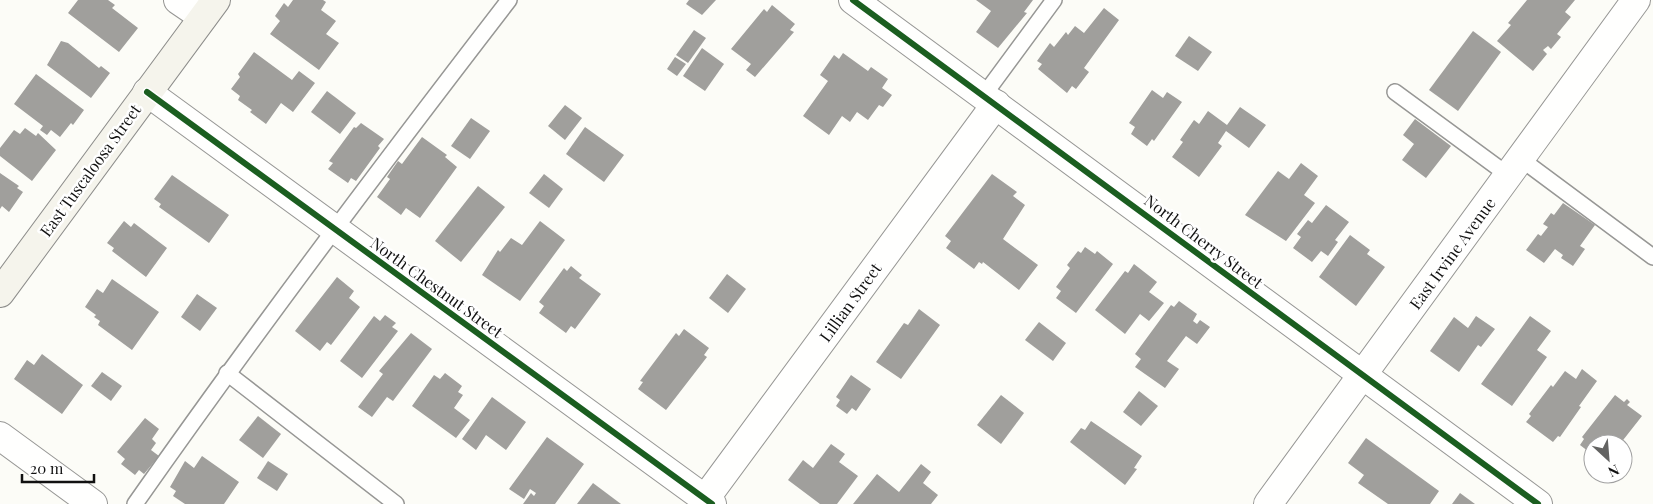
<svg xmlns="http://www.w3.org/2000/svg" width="1653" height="504" viewBox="0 0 1653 504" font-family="'Playfair Display',serif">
<rect width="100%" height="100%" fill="#fcfcf7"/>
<g fill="#a09f9c">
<polygon points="78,0 108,0 115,5 112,8 138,28 119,52 68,13"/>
<polygon points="293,0 323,0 326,2 321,10 336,21 326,34 339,43 319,70 270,34 280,21 275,16 284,3 288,7"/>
<polygon points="689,0 716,0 702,15 686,4"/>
<polygon points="976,0 1033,0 1024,12 1027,13 998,48 976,32 991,11"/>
<polygon points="1527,0 1575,0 1565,12 1571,17 1557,34 1561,37 1551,49 1548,46 1543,50 1547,54 1533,71 1497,41 1511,25 1508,23"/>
<polygon points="772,5 795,24 790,30 794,32 755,77 746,70 751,64 731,49 764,9 767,12"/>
<polygon points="1104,8 1119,20 1084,68 1089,72 1076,89 1072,86 1067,93 1038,69 1042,64 1037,61 1050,43 1054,47 1066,32 1068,35 1075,26 1084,33"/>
<polygon points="694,30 706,38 688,63 676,55"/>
<polygon points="1473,31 1501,52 1458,111 1429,90"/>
<polygon points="1189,36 1212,52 1198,71 1175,56"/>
<polygon points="61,41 68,43 99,68 101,66 110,73 91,98 47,65"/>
<polygon points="702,48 724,64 705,91 683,76"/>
<polygon points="254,52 292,80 299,71 315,83 293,112 281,103 266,124 250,112 252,110 238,100 240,96 231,89 240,77 238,74"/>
<polygon points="843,53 868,71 871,67 888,79 882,88 892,95 883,107 879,105 868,120 857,112 850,122 842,116 829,135 803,116 828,81 820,75 834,55 839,59"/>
<polygon points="675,57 686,64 677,76 667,69"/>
<polygon points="36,74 84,110 73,125 71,123 60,137 51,130 47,135 40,130 43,126 14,104"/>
<polygon points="1152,90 1163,98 1167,92 1182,102 1154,141 1152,139 1147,146 1131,134 1135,127 1129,123"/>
<polygon points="327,91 356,113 340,134 311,112"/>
<polygon points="565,105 582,118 565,140 548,126"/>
<polygon points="1240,107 1266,125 1249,148 1226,131 1218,143 1222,146 1199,177 1172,157 1183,142 1180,140 1194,120 1199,124 1208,111 1227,125"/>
<polygon points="471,118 490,131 470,159 451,146"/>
<polygon points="1415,119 1451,146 1426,178 1402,160 1414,144 1403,135"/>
<polygon points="361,123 384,139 378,146 380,148 356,181 351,178 348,183 328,169 333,163 329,161 354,127 356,128"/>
<polygon points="585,127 624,155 604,182 566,154"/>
<polygon points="25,128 36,136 38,133 56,150 32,181 0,156 0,148 14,130 20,134"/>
<polygon points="422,137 447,155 445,157 457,167 420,218 406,208 401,215 377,197 390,179 387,177 398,161 402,164"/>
<polygon points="1301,163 1318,176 1304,195 1315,203 1286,241 1245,215 1278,171 1289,179"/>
<polygon points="0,173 19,186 17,188 23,192 9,212 2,206 0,209"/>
<polygon points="544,174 563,189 549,208 529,193"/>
<polygon points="992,174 1017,192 1013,196 1025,205 1003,239 1038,265 1019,290 983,262 982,264 979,262 974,269 946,248 951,241 945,236"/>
<polygon points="172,175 229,215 209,243 159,207 161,204 154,199"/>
<polygon points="478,186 505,207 461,262 435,241"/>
<polygon points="1563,203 1595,225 1580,246 1585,249 1573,266 1561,258 1563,255 1555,249 1544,263 1526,250 1538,234 1541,236 1548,227 1543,224 1551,213 1554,215"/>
<polygon points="1326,205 1349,222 1335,240 1338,242 1328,256 1321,251 1312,262 1293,248 1301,237 1297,234 1308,220 1312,223"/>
<polygon points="124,221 131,227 134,223 167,248 146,277 112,251 114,248 107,243"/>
<polygon points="540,221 565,240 520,301 482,275 498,250 500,252 511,238 522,245"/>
<polygon points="1350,235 1370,250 1367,254 1385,267 1356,306 1319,277"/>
<polygon points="1085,247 1095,254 1097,251 1113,264 1076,313 1056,298 1061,291 1056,287 1070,268 1067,265 1078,251 1081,253"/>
<polygon points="1134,264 1157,282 1149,292 1164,303 1149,321 1140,314 1125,334 1095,310 1125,271 1128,273"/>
<polygon points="571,266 582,275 579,278 601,294 575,329 571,326 566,333 539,313 544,306 539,302 564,268 567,271"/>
<polygon points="727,274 746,289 728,313 709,298"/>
<polygon points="337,277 354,291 349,298 360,307 331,345 327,342 320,351 295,331"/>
<polygon points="112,279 159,312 132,350 98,325 100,321 94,317 96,315 85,307 97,289 103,293"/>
<polygon points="197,294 217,308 200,331 181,317"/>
<polygon points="1179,301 1197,314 1193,321 1197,324 1200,320 1210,327 1197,344 1186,336 1167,361 1179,369 1165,388 1135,367 1141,359 1135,354 1171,305 1174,307"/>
<polygon points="919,309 940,325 901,379 876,362 904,323 908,325"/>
<polygon points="385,315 396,323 392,327 398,331 362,378 340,361 374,316 380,321"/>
<polygon points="1476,316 1495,329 1481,347 1478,345 1459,372 1430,351 1454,317 1468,328"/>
<polygon points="1530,316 1551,331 1537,350 1547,357 1512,406 1481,384"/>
<polygon points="1039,322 1066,343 1053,361 1025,340"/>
<polygon points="684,329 709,348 704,355 707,357 666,410 638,389 643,382 640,381 676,333 679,336"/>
<polygon points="411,333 432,349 393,401 387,397 372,417 358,407 383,374 379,371"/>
<polygon points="42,354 83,385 62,414 14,379 27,360 34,365"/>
<polygon points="1582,369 1597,381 1579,406 1581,407 1560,437 1558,436 1553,442 1526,422 1531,416 1529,414 1551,385 1553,387 1565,371 1576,379"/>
<polygon points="102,372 122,386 111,401 91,386"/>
<polygon points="445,373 462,386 458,392 463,395 454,408 470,420 456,438 412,406 434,375 440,379"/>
<polygon points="851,375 871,389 856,411 852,408 847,414 836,406 840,400 836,397"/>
<polygon points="1139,391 1158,406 1141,426 1123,412"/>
<polygon points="1001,395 1024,413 1001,444 977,425"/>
<polygon points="1615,395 1624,402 1627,399 1630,402 1627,405 1642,416 1620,444 1593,444 1593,455 1580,445 1584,439 1582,437"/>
<polygon points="492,397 526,422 506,450 486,435 476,450 462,439"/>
<polygon points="258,416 281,434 263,458 239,440"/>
<polygon points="145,418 159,429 152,439 156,443 151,450 159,456 144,474 139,470 135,475 121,464 125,459 117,452"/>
<polygon points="1091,421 1142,456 1134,468 1137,469 1125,485 1070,442 1081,428 1085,430"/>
<polygon points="547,437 584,464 555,504 523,504 531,493 534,496 536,493 530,489 524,499 509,489"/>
<polygon points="1366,438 1439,491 1430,504 1388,504 1358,483 1364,475 1348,463"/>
<polygon points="831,444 845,454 839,462 858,476 837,504 820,504 788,480 803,460 813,468"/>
<polygon points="202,456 239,482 224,504 185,504 173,496 176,491 170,487 185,461 194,468"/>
<polygon points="268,461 288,474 277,491 257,478"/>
<polygon points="921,464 931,472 923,483 938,495 931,504 853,504 877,474 899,492"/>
<polygon points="593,483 621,504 577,504"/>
<polygon points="1460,493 1475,504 1452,504"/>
</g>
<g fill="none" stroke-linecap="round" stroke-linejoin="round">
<g stroke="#979795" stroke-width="18">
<g id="lane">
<polyline points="1395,92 1508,175"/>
<polyline points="984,95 1054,0"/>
<polyline points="1521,159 1653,257"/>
<polyline points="227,373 396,504"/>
<path d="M 135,504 C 255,333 381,166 509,0"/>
</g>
</g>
<g stroke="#979795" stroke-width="30">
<g id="street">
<polyline points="178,0 203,17"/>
<polyline points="853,0 1538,504"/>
<polyline points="147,92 712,504"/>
<polyline points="0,436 93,504"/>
<polyline points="705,499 996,104"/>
<polyline points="1268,504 1636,0"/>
</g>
</g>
<g stroke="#8d8d8b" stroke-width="30">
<polyline id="secondary" points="0,293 216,0"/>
</g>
<use href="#lane" stroke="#fffffe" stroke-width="15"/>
<use href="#street" stroke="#fffffe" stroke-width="28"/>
<use href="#secondary" stroke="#f5f4ec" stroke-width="28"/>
<g stroke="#fff" stroke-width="9">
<g id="cycleway">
<polyline points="853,0 1538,504"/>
<polyline points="147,92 712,504"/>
</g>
</g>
<use href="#cycleway" stroke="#1b5e20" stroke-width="6"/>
</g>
<g text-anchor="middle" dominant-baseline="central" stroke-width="5" stroke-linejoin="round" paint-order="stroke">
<g font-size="16" fill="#111" stroke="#fff">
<text transform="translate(90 170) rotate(-54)">East Tuscaloosa Street</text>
<text transform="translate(1204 241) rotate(37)">North Cherry Street</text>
<text transform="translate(1452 253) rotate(-54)">East Irvine Avenue</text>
<text transform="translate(437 287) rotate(36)">North Chestnut Street</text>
<text transform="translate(850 302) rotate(-54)">Lillian Street</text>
</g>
</g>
<g transform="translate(1608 459) rotate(154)"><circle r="24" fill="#ffffff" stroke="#a0a0a0"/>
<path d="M0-4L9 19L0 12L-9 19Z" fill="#636362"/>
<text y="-8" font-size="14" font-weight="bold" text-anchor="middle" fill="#111111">N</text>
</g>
<path d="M22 474v8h72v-8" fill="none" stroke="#111111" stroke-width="2.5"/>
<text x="30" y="474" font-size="15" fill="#111111" stroke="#ffffff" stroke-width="4" paint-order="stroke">20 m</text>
</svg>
